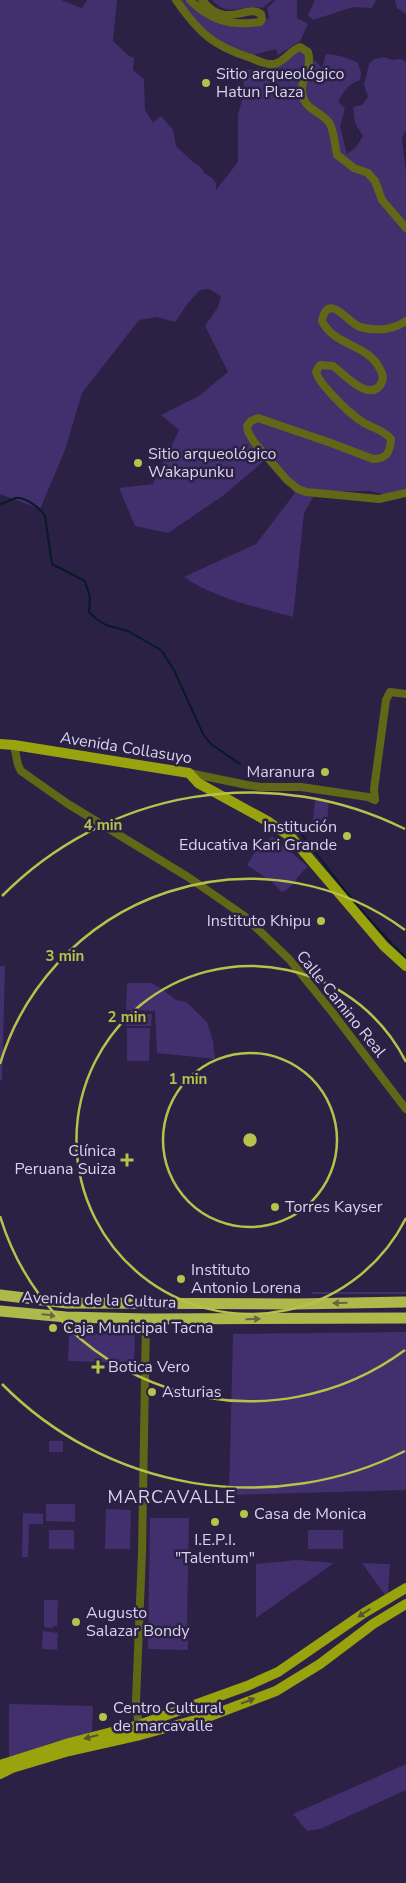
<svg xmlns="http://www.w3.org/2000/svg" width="406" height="1883" viewBox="0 0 406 1883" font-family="'Nunito Sans',sans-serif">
<rect width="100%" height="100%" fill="#2b2145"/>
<g fill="#422f6e">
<path d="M 0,0 L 61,0 L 82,8 L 87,0 L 117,0 L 113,41 L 129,56 L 134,58 L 133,70 L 144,79 L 145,110 L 153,123 L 161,116 L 173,130 L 176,146 L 193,162 L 200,166 L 204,173 L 212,178 L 216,183 L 216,190 L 238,162 L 238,114 L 245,91 L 241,70 L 270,68 L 299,49 L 304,52 L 307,58 L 314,60 L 322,68 L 326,54 C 338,55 347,57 358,63 L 361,73 L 360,80 C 348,84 344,91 338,102 L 345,108 L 340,127 L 347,154 L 356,147 L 363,136 L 355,123 L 353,107 L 362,105 L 368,97 L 364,85 L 369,64 L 374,59 L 384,57 L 393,60 L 401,59 L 406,62 L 406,130 L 402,138 L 406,173 L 406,493 L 392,496 L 370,491 L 311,492 L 314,496 L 304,513 L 293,617 C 255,606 218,600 184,577 L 256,544 L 295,493 L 265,460 L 224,495 L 168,533 L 135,526 L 119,488 L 153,484 L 179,430 L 161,415 L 199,396 L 228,372 L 205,326 L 218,307 L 221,296 L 209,289 L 200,290 L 188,303 L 175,322 L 157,317 L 139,320 L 82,393 L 65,450 L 40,509 L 0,494 Z"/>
<polygon points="178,0 187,0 220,23 227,25 262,23 269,18 267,8 276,0 297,0 297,18 308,24 300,41 278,55 276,49 252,55 220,43 210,37"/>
<path d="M 212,0 L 272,0 L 262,8 C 243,3 229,19 212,0 Z"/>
<polygon points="315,0 375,0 376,1 372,8 353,7 313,20 308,15"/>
<polygon points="395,0 406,0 406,14 397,8"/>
<polygon points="315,800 329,801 327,821 313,820"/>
<path d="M 272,836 L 308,867 C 298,873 294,888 282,892 L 273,883 L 247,865 L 260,844 L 264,846 Z"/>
<polygon points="0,966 5,966 2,1080 0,1080"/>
<polygon points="127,983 151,983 161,988 176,1000 186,1002 207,1022 213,1041 215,1059 157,1053 155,1011 126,1010"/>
<polygon points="126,1014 152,1014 151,1026 126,1026"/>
<polygon points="127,1028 150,1028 149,1061 127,1061"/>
<rect x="312" y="1292" width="94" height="2"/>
<polygon points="69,1332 135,1335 134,1363 68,1361"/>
<polygon points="406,1332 406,1490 229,1495 233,1334"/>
<rect x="49" y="1441" width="14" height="11"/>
<polygon points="46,1504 75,1504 75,1522 46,1521"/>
<polygon points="106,1509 131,1510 130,1549 105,1549"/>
<polygon points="23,1513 43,1514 43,1524 29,1524 28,1557 22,1557"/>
<polygon points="150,1518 189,1518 187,1619 188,1650 148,1649"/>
<rect x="49" y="1530" width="25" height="19"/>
<rect x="308" y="1530" width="35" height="19"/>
<polygon points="297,1560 334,1563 256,1618 256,1564"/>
<polygon points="362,1563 390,1564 388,1594 385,1595"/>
<polygon points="44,1600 58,1600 57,1626 53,1626 53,1628 44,1627"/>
<polygon points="43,1631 58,1633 57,1650 42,1649"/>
<polygon points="9,1704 93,1706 92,1732 51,1743 9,1758"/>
<polygon points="406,1764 406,1790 320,1829 307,1831 293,1814"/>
</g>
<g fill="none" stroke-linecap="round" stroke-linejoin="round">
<g stroke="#071b25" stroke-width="2">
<path d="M 0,504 C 6,503 11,499 16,498 C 26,497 40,508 45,516 L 52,564 L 85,581 L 90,598 L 89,612 L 95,618 L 106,625 L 128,631 L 161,650 L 174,670 L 203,734 L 211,744 L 240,764"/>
<path d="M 300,832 C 333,876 366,919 406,958"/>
</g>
<g stroke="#606717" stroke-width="8">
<path d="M 176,0 C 199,33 213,46 251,58 C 259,61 266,65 274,64 C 285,62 290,50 300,47 L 308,52 C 313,68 298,81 303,97 C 307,111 323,112 330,124 C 334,132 335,145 337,155 L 354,168 L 368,173 L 375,181 L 382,200 L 406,228"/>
<path d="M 190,0 C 210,21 232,26 260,22 L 262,19 L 261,14 C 246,3 226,31 202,0"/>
<path d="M 406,321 C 393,330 376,331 360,327 C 348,323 328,291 322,321 C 334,346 368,344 380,369 C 383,374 384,379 381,384 C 369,403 343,373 333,366 L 320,365 L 316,372 C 319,384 350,414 361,421 C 371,428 383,429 391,439 C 390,452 387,459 373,459 L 331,443 L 258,418 L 251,421 L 247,426 L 248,432 L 254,442 L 287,480 L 298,489 L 306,492 L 379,499 L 406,493"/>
<polyline points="14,745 18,765 21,771 68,804 188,877 243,915 289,959 332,1012 406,1109"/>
<polyline points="189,773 247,785 261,787 301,787 368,797 375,800 374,789 386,700 390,692 406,694"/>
<polyline points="139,1729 136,1701 142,1553 146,1319"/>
</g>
<g stroke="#98a30e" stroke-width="10">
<polyline points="0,744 14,745 189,773 198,783 269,822 292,838 384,946 406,966"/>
<polyline points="0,1765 69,1743 139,1725 247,1686 278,1672 364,1613 406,1588"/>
<polyline points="0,1774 12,1768 69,1751 140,1735 210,1716 276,1691 320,1664 373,1624 406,1604"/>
</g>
<g stroke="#aeb94c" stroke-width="11">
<polyline points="0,1295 67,1303 296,1304 406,1302"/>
<polyline points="0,1311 66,1317 146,1319 406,1318"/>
</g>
</g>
<defs><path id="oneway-solid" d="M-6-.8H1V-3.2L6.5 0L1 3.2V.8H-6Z" transform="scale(1.25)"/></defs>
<g fill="#666548">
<use href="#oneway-solid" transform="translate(340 1303) rotate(179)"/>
<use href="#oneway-solid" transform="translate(49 1315) rotate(5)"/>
<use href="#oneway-solid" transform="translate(253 1319) rotate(-1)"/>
</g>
<g fill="#57552f">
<use href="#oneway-solid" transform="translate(364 1613) rotate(146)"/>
<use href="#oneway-solid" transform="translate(248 1701) rotate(-21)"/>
<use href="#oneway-solid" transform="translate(91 1737) rotate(165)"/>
</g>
<g fill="none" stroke="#b6c249" stroke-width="2.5">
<circle cx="250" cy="1140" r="87"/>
<path d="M406 1218A174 174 0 1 1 406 1062"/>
<path d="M405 1350A261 261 0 0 1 0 1216M0 1064A261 261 0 0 1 405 930"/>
<path d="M405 1451A348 348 0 0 1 2 1384M2 896A348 348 0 0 1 405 829"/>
</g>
<g fill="#b6c249" stroke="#2b2145" stroke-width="2">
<circle cx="206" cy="83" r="5"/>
<circle cx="138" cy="463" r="5"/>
<circle cx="325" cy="772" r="5"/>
<circle cx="347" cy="836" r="5"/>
<circle cx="321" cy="921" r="5"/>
<path d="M124.5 1152.5h5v5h5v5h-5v5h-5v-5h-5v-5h5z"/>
<circle cx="275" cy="1207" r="5"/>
<circle cx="181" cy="1279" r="5"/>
<circle cx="53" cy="1328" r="5"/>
<path d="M95.5 1359.5h5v5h5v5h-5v5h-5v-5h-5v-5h5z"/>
<circle cx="152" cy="1392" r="5"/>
<circle cx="244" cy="1514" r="5"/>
<circle cx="215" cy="1522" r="5"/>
<circle cx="76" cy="1622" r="5"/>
<circle cx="103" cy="1717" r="5"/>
</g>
<g text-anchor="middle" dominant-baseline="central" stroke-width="5" stroke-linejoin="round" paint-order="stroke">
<g font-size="16" fill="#d8d4eb" stroke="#2b2145" text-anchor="start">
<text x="216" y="74">Sitio arqueológico<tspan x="216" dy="18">Hatun Plaza</tspan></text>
<text x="148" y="454">Sitio arqueológico<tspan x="148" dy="18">Wakapunku</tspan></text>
<text x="315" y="772" text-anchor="end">Maranura</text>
<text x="337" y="827" text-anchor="end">Institución<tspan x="337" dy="18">Educativa Kari Grande</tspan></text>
<text x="311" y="921" text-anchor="end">Instituto Khipu</text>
<text x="116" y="1151" text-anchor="end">Clínica<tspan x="116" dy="18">Peruana Suiza</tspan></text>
<text x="285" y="1207">Torres Kayser</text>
<text x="191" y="1270">Instituto<tspan x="191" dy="18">Antonio Lorena</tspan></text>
<text x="63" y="1328">Caja Municipal Tacna</text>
<text x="108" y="1367">Botica Vero</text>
<text x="162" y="1392">Asturias</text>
<text x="254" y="1514">Casa de Monica</text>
<text x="215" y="1540" text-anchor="middle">I.E.P.I.<tspan x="215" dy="18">"Talentum"</tspan></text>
<text x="86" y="1613">Augusto<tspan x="86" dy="18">Salazar Bondy</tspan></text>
<text x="113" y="1708">Centro Cultural<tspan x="113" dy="18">de marcavalle</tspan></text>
</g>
<g font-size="16" fill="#d8d4eb" stroke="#2b2145">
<text transform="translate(126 748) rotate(9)">Avenida Collasuyo</text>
<text transform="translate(341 1004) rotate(51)">Calle Camino Real</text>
<text transform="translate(99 1300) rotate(2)">Avenida de la Cultura</text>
</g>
<g font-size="18" letter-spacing="1" fill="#d8d4eb" stroke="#2b2145">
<text x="172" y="1497">MARCAVALLE</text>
</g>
</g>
<circle cx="250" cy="1140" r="8" fill="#b6c249" stroke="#2b2145" stroke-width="2.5"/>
<g font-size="15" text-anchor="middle" font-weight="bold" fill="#b6c249" stroke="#2b2145" stroke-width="5" stroke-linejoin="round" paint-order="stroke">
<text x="103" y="830">4 min</text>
<text x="65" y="961">3 min</text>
<text x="127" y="1022">2 min</text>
<text x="188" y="1084">1 min</text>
</g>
</svg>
